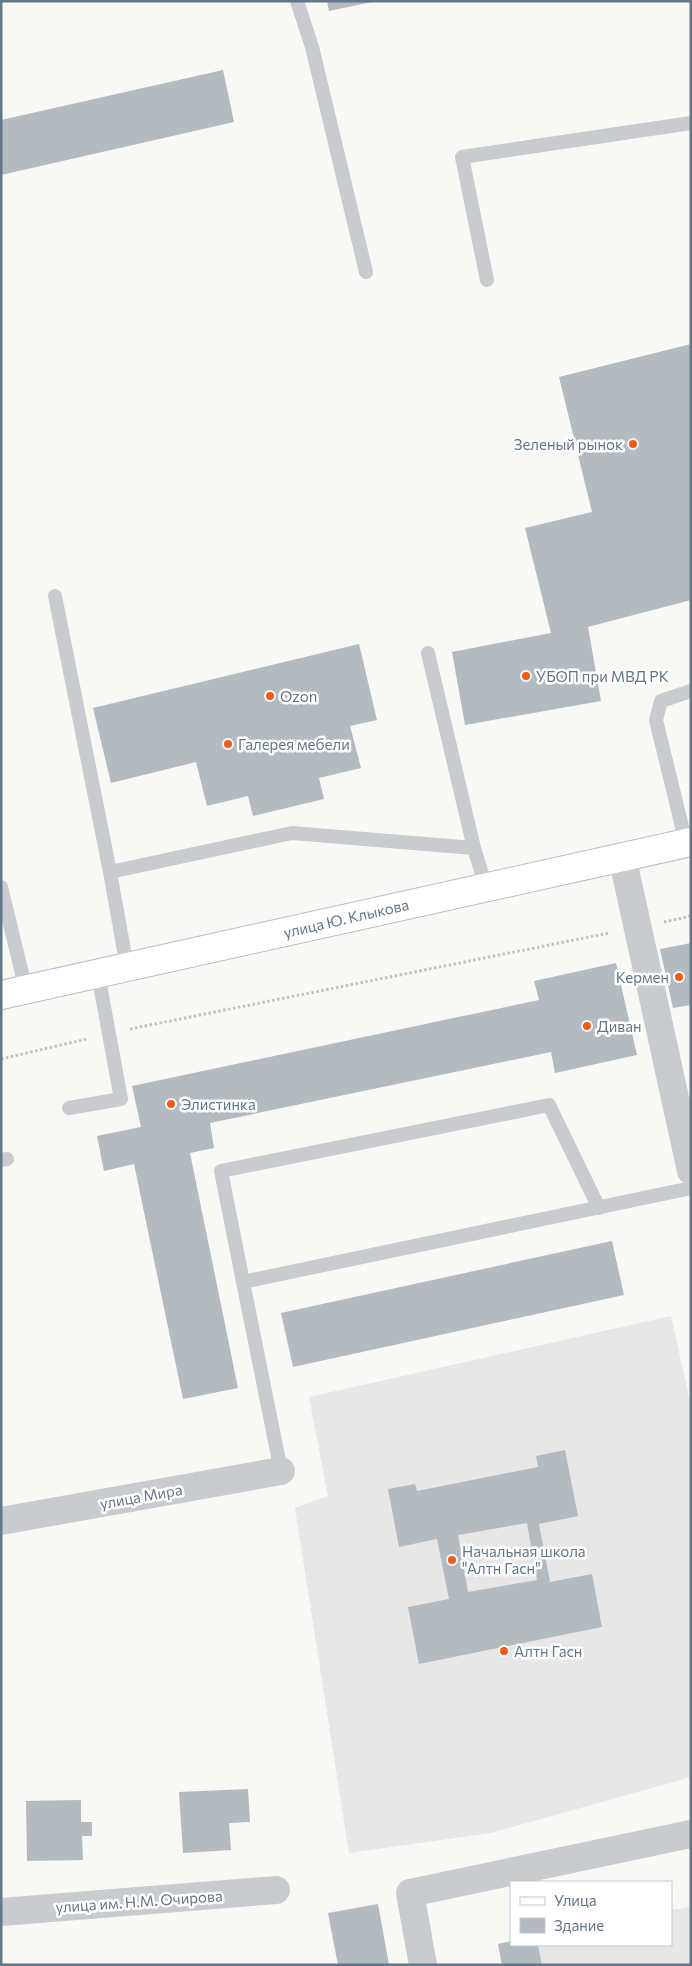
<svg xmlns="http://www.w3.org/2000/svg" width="692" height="1966" viewBox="0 0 692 1966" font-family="Commissioner,sans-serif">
<rect width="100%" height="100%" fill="#f8f8f5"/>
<g fill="#e6e7e6">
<polygon points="671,1316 691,1406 691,1777 491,1833 349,1853 295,1508 328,1496 309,1397"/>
<polygon points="691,1907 691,1965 542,1965 538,1945 671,1945 671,1910"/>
</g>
<g fill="#b3bac0" fill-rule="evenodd">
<polygon points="327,1 372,1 372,2 329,11"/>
<polygon points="223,70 234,122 1,175 1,120"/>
<polygon points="691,344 691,600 588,627 601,701 465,725 452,652 551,633 525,528 592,512 559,377"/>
<polygon points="359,644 377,720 350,726 361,768 319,778 324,799 253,816 248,796 207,806 196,762 111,783 93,708"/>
<polygon points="691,943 691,1005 673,1008 660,949"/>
<polygon points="616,963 637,1055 555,1073 551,1052 210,1123 214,1148 190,1153 238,1388 183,1399 134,1164 104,1171 97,1136 141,1127 132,1086 539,1000 534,981"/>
<polygon points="612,1241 624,1295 293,1367 281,1313"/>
<path d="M 565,1450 L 578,1516 L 539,1524 L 550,1582 L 592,1574 L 602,1627 L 419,1664 L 408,1607 L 449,1599 L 437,1539 L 399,1547 L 388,1489 L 415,1484 L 417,1491 L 538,1467 L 536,1456 ZM 527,1523 L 537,1580 L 468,1592 L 458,1535 Z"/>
<polygon points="248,1789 250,1822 229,1823 231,1850 183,1853 179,1792"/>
<polygon points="81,1800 81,1822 92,1822 92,1836 82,1836 83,1860 27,1861 26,1801"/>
<polygon points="378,1904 389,1965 338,1965 328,1913"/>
<polygon points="511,1941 511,1945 538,1945 542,1965 502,1965 498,1944"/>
</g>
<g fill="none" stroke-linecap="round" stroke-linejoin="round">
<g stroke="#babfc4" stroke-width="30">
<polyline id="secondary" points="1,995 691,842"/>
</g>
<g stroke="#c1c3c6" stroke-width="3" stroke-dasharray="2.5 2.5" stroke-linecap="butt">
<polyline points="664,922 691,916"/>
<polyline points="130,1029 609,933"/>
<polyline points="1,1059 87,1039"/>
</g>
<g stroke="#c8cccf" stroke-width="14">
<polyline points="297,1 312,47 366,272"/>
<polyline points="487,280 462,157 691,123"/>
<polyline points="55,596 110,872 127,967"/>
<polyline points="428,653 474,848 486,887"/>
<polyline points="686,843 656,720 661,701 691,691"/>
<polyline points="110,872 292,833 474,848"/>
<polyline points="1,887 26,990"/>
<polyline points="69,1108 121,1099 98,974"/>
<polyline points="1,1160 7,1159"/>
<polyline points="243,1282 221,1171 549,1105 599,1208"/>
<polyline points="281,1471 243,1282 691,1188"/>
</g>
<g stroke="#c8cccf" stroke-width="28">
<polyline points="622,856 691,1171"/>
<polyline points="1,1521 281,1471"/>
<polyline points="1,1912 276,1890"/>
<polyline points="423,1965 410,1893 691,1834"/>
</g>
<use href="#secondary" stroke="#fff" stroke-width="28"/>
</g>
<g fill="#f55a19" stroke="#fff" stroke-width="2">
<circle cx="633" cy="444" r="5"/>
<circle cx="526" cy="676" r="5"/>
<circle cx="270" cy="696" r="5"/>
<circle cx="228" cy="744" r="5"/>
<circle cx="679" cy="977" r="5"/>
<circle cx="587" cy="1026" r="5"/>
<circle cx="171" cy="1104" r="5"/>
<circle cx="452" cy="1560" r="5"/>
<circle cx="504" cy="1651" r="5"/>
</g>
<g text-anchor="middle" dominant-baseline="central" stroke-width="5" stroke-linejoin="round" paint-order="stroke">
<g font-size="15" fill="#647689" stroke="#fff" text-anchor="start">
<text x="623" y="444" text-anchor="end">Зеленый рынок</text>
<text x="536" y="676">УБОП при МВД РК</text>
<text x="280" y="696">Ozon</text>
<text x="238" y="744">Галерея мебели</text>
<text x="669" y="977" text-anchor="end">Кермен</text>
<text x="597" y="1026">Диван</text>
<text x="181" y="1104">Элистинка</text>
<text x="462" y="1551">Начальная школа<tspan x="462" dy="17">"Алтн Гасн"</tspan></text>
<text x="514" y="1651">Алтн Гасн</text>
</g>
<g font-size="15" fill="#647689" stroke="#fff">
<text transform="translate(346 918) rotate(-13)">улица Ю. Клыкова</text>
<text transform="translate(141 1496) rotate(-10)">улица Мира</text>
<text transform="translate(139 1901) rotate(-4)">улица им. Н.М. Очирова</text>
</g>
</g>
<rect width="692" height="1966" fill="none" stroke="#647689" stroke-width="5"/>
<rect x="510" y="1881" width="162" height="65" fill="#ffffff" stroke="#c1c8d0"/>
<rect x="520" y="1897" width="25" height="8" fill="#ffffff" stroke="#c1c8d0"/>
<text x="554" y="1906" font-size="15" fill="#647689">Улица</text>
<rect x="520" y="1918" width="25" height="15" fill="#b3bac0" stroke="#c1c8d0"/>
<text x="554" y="1931" font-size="15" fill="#647689">Здание</text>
</svg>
